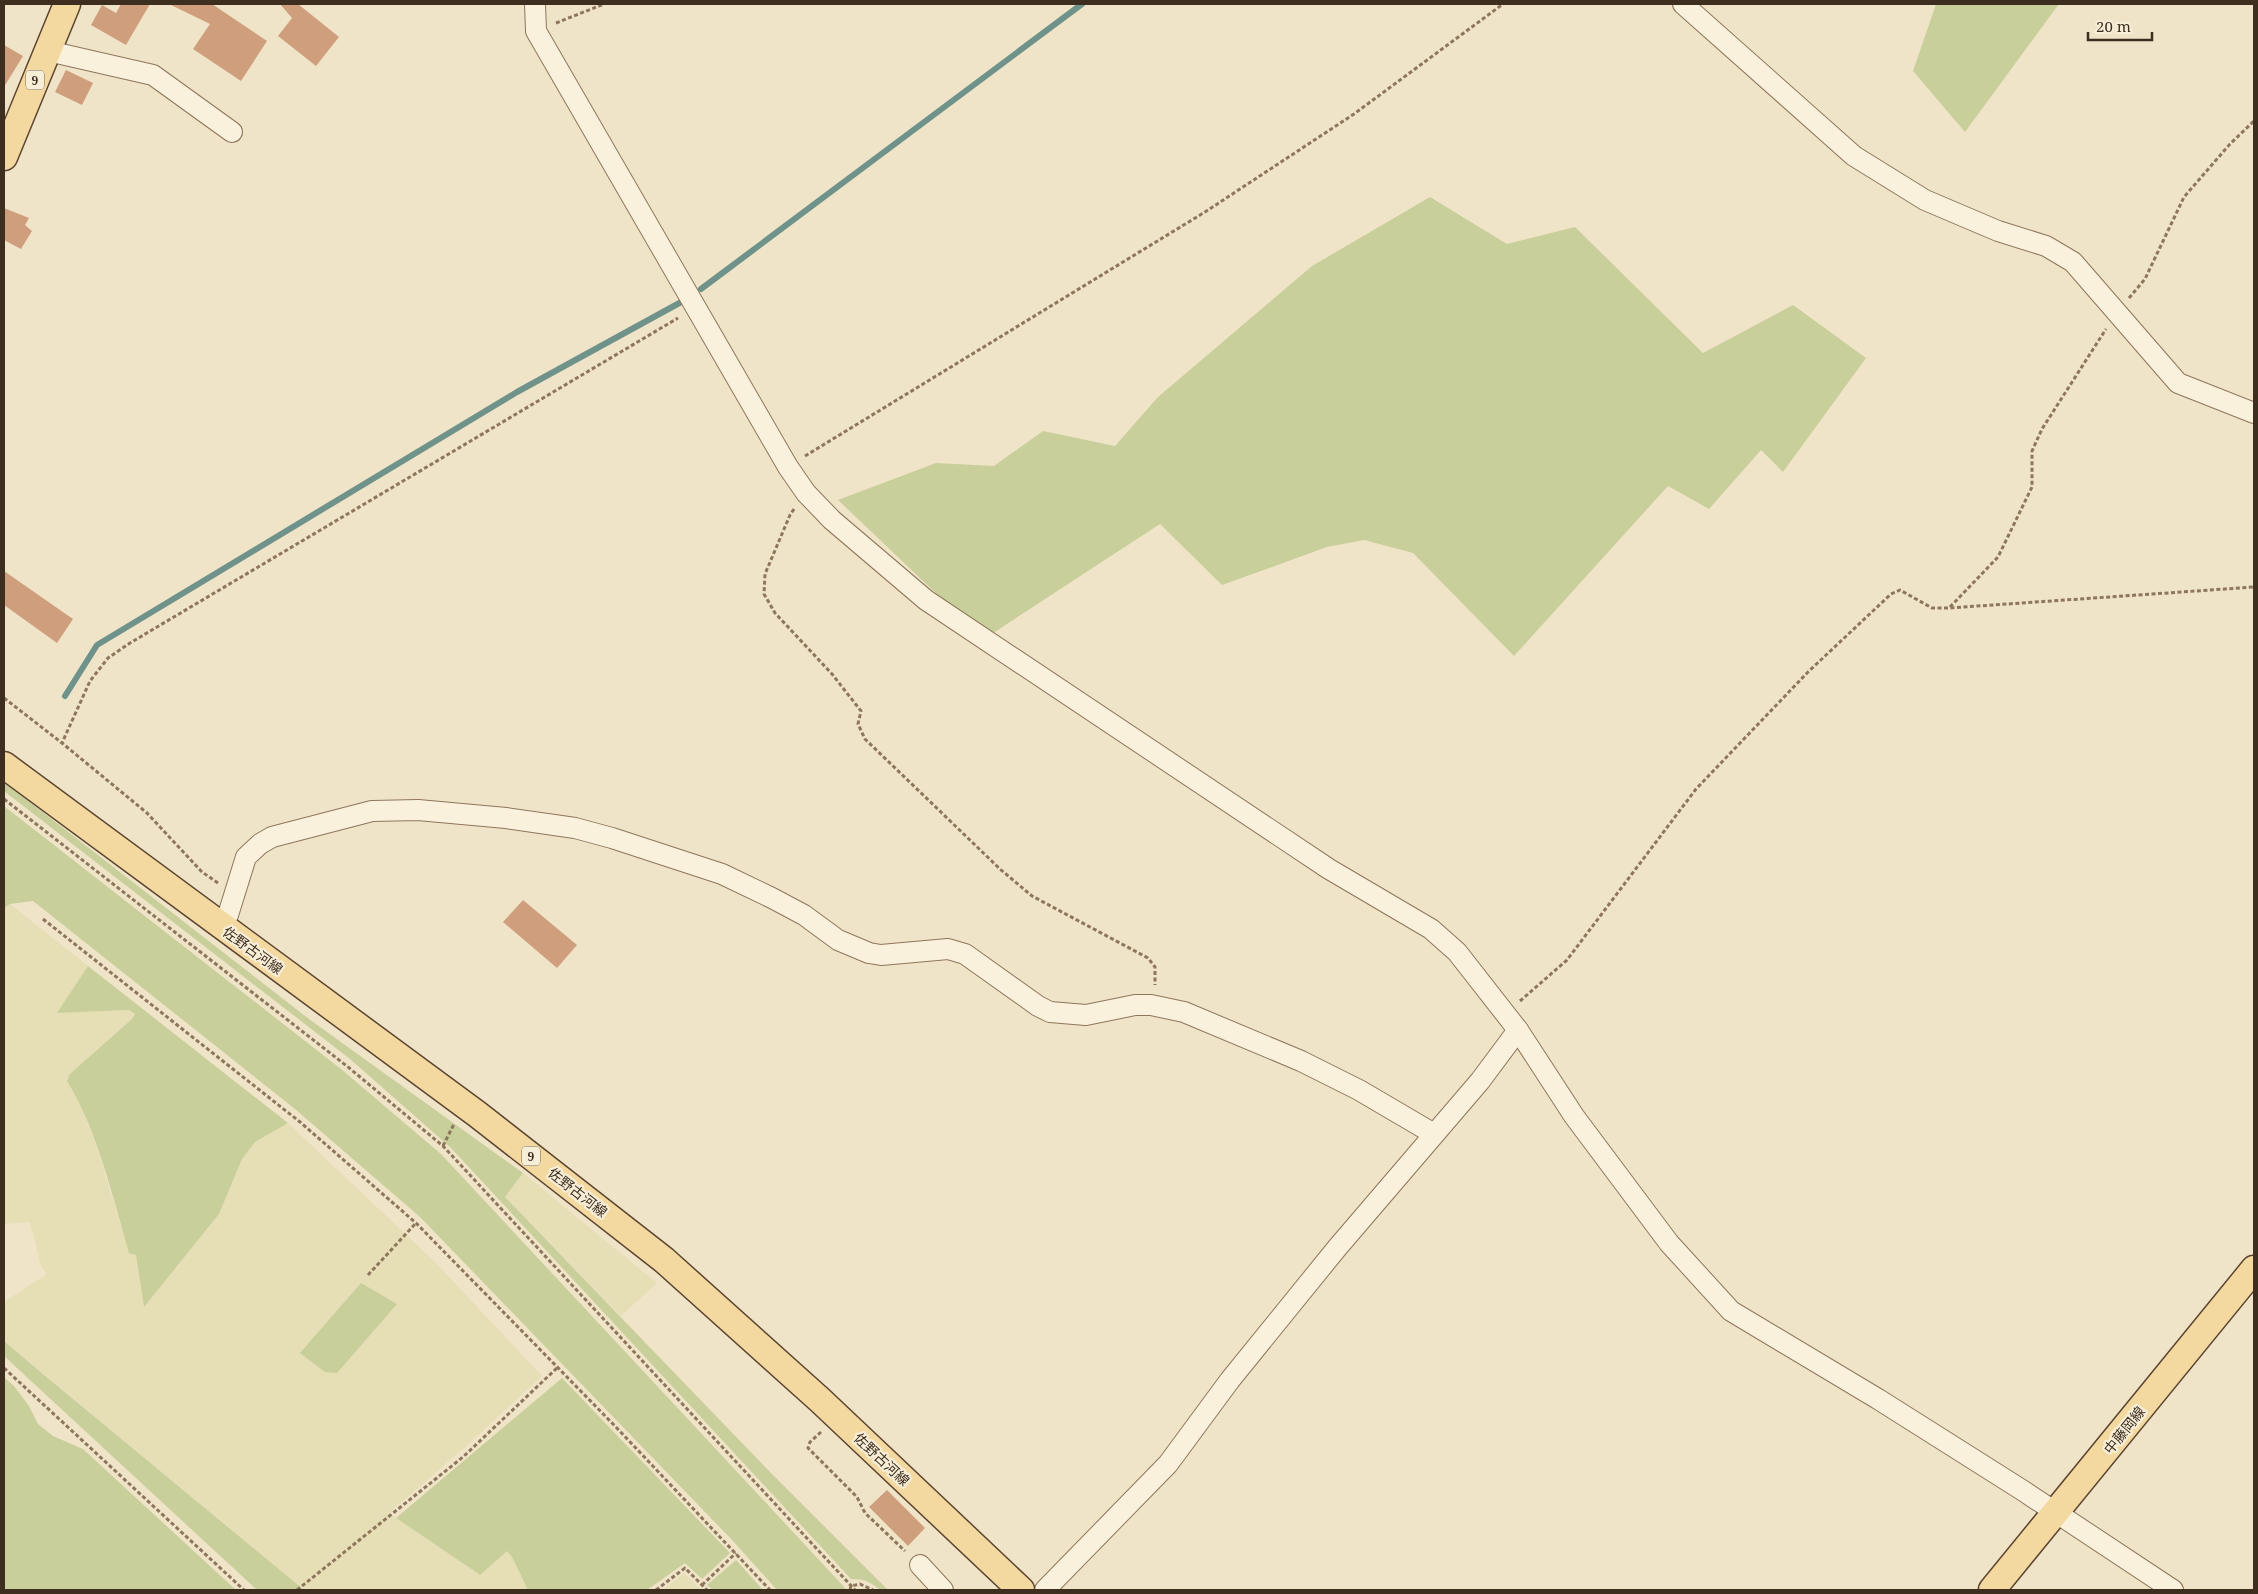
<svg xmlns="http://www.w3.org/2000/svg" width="2258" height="1594" viewBox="0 0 2258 1594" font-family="'Noto Serif','Noto Sans JP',serif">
<rect width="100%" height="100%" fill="#f0e4c8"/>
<g fill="#e6deb5">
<polygon points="10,904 88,966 58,1013 129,1010 135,1013 132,1019 68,1081 78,1098 97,1148 129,1252 136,1255 144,1306 219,1214 242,1159 255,1142 288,1123 436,1263 542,1376 463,1449 389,1513 479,1575 507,1550 512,1557 528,1590 304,1590 4,1341 4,1302 47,1274 41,1266 30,1222 4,1224 4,908"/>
<polygon points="523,1173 657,1283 621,1316 505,1197"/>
<polygon points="684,1573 701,1590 663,1590"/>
</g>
<g fill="#c9cf9b">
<polygon points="1936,4 2059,4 1965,132 1913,71"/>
<polygon points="1430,197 1507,244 1575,227 1703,353 1793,305 1866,358 1783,472 1761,450 1709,509 1668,486 1514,656 1413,553 1364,540 1327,547 1222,585 1160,524 984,639 838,500 936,463 994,466 1043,431 1115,446 1158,397 1312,266"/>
<path d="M 4,782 L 309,1019 L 523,1173 L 505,1197 L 768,1470 L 888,1590 L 880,1590 C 871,1582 864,1579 851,1579 L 451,1148 L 350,1059 L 4,791 Z"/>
<polygon points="4,806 341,1069 441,1154 808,1548 845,1588 845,1590 777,1590 733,1541 420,1217 295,1109 33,901 10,904 4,908"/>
<path d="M 88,966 L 288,1123 L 255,1142 L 242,1159 L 219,1214 L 144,1307 L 136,1255 L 129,1253 C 114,1200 96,1127 67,1081 L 70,1074 L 132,1019 L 135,1014 L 129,1010 L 57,1013 Z"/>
<polygon points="361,1283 397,1304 337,1373 325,1372 300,1353"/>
<polygon points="4,1341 43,1374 304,1590 257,1590 4,1356"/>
<polygon points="4,1377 14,1386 29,1406 38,1424 53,1436 83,1449 236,1590 4,1590"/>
<polygon points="562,1378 730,1553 702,1579 685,1563 647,1590 528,1590 512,1557 507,1551 480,1575 396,1518"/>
<polygon points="736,1560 763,1590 713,1590 707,1585"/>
</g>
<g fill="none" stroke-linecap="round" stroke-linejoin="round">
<g stroke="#6f938a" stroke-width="6">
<polyline points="701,289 1082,4"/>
<polyline points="65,696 97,645 517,392 683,301"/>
</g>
</g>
<g fill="#cf9f7d">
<polygon points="121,4 150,4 126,45 91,25 102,5 116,13"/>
<polygon points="169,4 212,4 267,41 241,81 193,49 210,24"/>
<polygon points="280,4 298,4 339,37 316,66 278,36 292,18"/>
<polygon points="4,45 23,56 4,87"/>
<polygon points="66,70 93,83 82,105 55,92"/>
<polygon points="4,208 29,218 25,225 32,231 21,249 4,240"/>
<polygon points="4,571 73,619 57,643 4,605"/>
<polygon points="523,900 577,945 557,968 503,922"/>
<polygon points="887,1490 925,1528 908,1546 869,1507"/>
</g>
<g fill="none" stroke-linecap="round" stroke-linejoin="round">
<g stroke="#8d765c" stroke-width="22">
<g id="minor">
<polyline points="535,4 536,31 788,467 806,493 832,520 926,600 1329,869 1431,929 1457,952 1518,1030 1574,1116 1669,1243 1731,1311 1878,1399 2022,1490 2173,1590"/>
<polyline points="1683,4 1854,156 1925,200 1998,231 2046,246 2073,262 2178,383 2254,413"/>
<polyline points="48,51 153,75 232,132"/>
<polyline points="220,926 228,915 246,857 260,844 272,837 372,811 418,810 506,818 575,828 612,838 722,874 772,898 804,915 838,940 869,953 881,955 948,949 965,954 1038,1006 1050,1012 1086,1015 1135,1005 1151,1005 1184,1012 1301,1061 1359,1090 1434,1134"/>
<polyline points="920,1565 943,1590"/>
<polyline points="1045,1590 1168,1464 1230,1380 1337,1248 1480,1081 1518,1030"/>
</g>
</g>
<g stroke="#5b4430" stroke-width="29">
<g id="major">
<polyline points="4,157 67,4"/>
<polyline points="4,765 477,1114 664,1260 820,1400 1021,1590"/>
<polyline points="1992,1590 2254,1269"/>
</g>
</g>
<g stroke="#8d765c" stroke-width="3" stroke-dasharray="4 2.5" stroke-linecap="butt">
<polyline points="556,23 604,4"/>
<polyline points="2129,298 2145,279 2184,197 2230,144 2254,121"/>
<polyline points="805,456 1205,212 1354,114 1503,4"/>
<polyline points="794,509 790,515 765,574 764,594 775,613 832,674 861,711 858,724 865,739 1000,869 1032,896 1148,958 1155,967 1155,985"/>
<polyline points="1950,607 1998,557 2032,487 2032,451 2042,429 2106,329"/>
<polyline points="4,698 62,743"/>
<polyline points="4,799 348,1067 443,1146 855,1590"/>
<polyline points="218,883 202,872 147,813 62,743 90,681 108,658 130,643 678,318"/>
<polyline points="43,919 300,1122 416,1223 615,1426 770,1590"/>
<polyline points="1520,1001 1567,960 1696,789 1808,672 1891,594 1900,590 1932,608 1949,608 2254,587"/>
<polyline points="443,1146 454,1124"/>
<polyline points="368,1275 416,1223"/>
<polyline points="4,1368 244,1590"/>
<polyline points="821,1432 810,1442 808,1448 857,1497 865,1513 905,1551"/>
<polyline points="702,1585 736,1553"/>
<polyline points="297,1590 463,1457 558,1367"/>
<polyline points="656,1590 685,1568 707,1590"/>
<polyline points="850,1590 851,1586 860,1584 873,1590"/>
</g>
<use href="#minor" stroke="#faf1dc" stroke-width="20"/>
<use href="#major" stroke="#f3d9a0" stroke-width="26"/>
</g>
<g text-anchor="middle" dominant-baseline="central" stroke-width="4.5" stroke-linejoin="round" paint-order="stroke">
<g fill="#f7eed8" stroke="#756857" stroke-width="1">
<rect x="26" y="70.5" width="18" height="19" rx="4"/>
<rect x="522" y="1146.5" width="18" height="19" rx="4"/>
</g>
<g font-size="12" font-weight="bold" fill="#3d2e20">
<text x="35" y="80">9</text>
<text x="531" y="1156">9</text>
</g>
<g font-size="14" fill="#3d2e20" stroke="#f7eed8">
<text transform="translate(253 950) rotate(36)">佐野古河線</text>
<text transform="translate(578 1192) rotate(38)">佐野古河線</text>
<text transform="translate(2124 1430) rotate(-51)">中藤岡線</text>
<text transform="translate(882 1459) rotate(43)">佐野古河線</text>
</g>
</g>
<rect width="2258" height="1594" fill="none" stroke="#3d2e20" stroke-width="10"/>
<path d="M2088 32v8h64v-8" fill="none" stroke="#3d2e20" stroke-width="2.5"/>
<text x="2096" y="32" font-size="15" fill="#3d2e20" stroke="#f7eed8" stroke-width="4" paint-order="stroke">20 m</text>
</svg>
